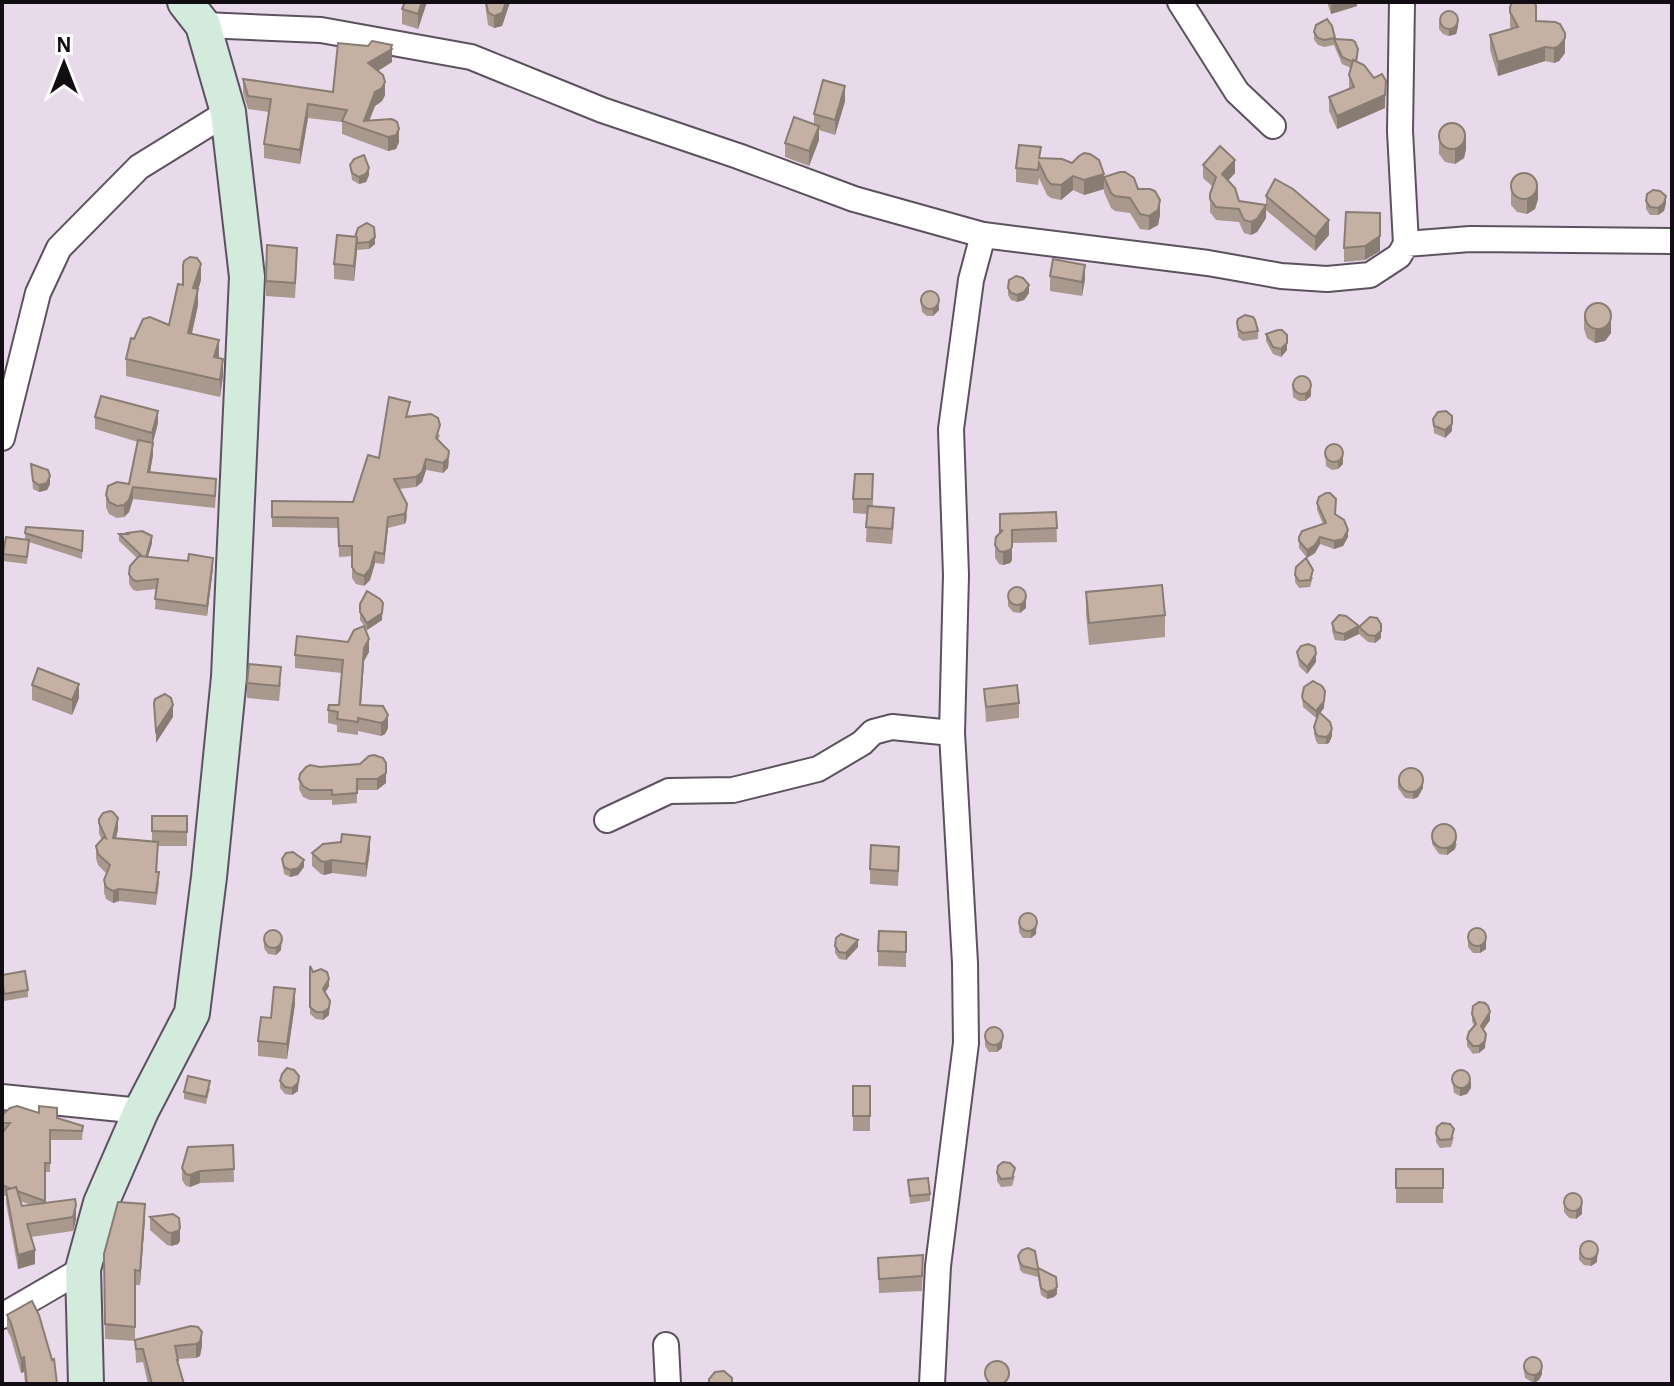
<svg xmlns="http://www.w3.org/2000/svg" width="1674" height="1386" viewBox="0 0 1674 1386" font-family="'Alegreya Sans',sans-serif">
<rect width="100%" height="100%" fill="#e8d9eb"/>
<g fill="none" stroke-linecap="round" stroke-linejoin="round">
<g stroke="#5d5160" stroke-width="28">
<g id="street">
<polyline points="1180,2 1237,92 1273,126"/>
<polyline points="1402,2 1400,131 1406,244"/>
<polyline points="203,25 321,30 471,57 602,110 738,156 854,199 983,235 1208,263 1281,276 1327,279 1370,275 1399,256 1406,244 1470,239 1672,241"/>
<polyline points="2,438 38,293 59,248 139,167 228,112"/>
<polyline points="607,820 669,791 733,790 818,769 862,743 873,732 892,727 952,733"/>
<polyline points="2,1097 141,1111"/>
<polyline points="2,1316 83,1269"/>
<polyline points="666,1345 668,1384"/>
<polyline points="932,1384 938,1266 966,1043 965,963 952,733 956,575 951,429 971,280 983,235"/>
</g>
</g>
<g stroke="#5d5160" stroke-width="38">
<polyline id="secondary" points="86,1384 83,1269 101,1203 141,1111 192,1013 209,877 229,677 247,277 228,112 203,25 185,2"/>
</g>
<use href="#street" stroke="#fff" stroke-width="24"/>
<use href="#secondary" stroke="#d3ebdd" stroke-width="34"/>
</g>
<g fill="#a9988d" fill-rule="evenodd">
<polygon points="427,2 418,29 402,24 402,9"/>
<polygon points="480,2 510,2 502,26 494,28 488,25 485,3"/>
<polygon points="1327,2 1357,2 1357,6 1331,14"/>
<polygon points="1510,7 1536,21 1565,53 1559,61 1554,63 1545,61 1498,76 1490,50 1490,35 1511,29 1510,26"/>
<polygon points="1439,22 1458,27 1456,34 1449,36 1443,34 1439,29"/>
<polygon points="1332,26 1335,39 1358,56 1357,62 1374,78 1386,81 1385,108 1337,129 1329,111 1329,97 1349,89 1349,75 1351,68 1342,64 1334,45 1324,47 1318,45 1314,40 1314,32"/>
<polygon points="392,45 392,62 378,71 385,95 382,101 375,106 369,120 399,142 396,149 388,151 342,134 342,122 308,118 300,164 264,158 264,144 269,112 248,109 243,93 243,79 333,92 368,46"/>
<polygon points="845,101 835,135 819,130 819,140 809,166 785,157 785,143 814,124 814,114"/>
<polygon points="1439,140 1466,149 1464,158 1455,164 1445,162 1439,154"/>
<polygon points="1041,158 1104,189 1084,195 1073,190 1061,200 1051,198 1047,195 1039,178 1038,185 1016,182 1016,168"/>
<polygon points="350,165 369,175 366,182 359,184 352,180"/>
<polygon points="1203,165 1235,173 1228,180 1239,201 1266,218 1257,232 1251,235 1244,233 1239,222 1216,220 1210,212 1210,194 1212,186 1203,178"/>
<polygon points="1104,177 1160,215 1158,225 1149,230 1140,229 1130,213 1115,211 1111,208 1104,192"/>
<polygon points="1511,190 1538,199 1535,209 1527,214 1517,212 1511,205"/>
<polygon points="1266,196 1329,235 1315,251 1266,210"/>
<polygon points="1646,201 1666,203 1664,211 1658,215 1650,215 1646,209"/>
<polygon points="1380,213 1380,251 1365,260 1344,262 1344,248"/>
<polygon points="355,237 375,244 369,249 357,250 354,281 334,279 334,264"/>
<polygon points="297,262 295,298 266,296 266,281"/>
<polygon points="1050,276 1085,279 1082,296 1050,291"/>
<polygon points="201,280 198,290 198,305 192,334 218,358 223,376 220,397 126,376 126,359 134,339 169,325 183,285"/>
<polygon points="1008,288 1029,293 1024,300 1017,302 1011,300 1008,295"/>
<polygon points="920,298 939,310 933,316 927,316 922,312"/>
<polygon points="1584,314 1611,333 1605,341 1595,343 1587,338 1584,329"/>
<polygon points="1237,322 1258,331 1258,339 1243,341 1238,337"/>
<polygon points="1266,334 1287,350 1281,357 1273,354 1266,341"/>
<polygon points="1292,383 1311,396 1305,401 1299,401 1293,397"/>
<polygon points="410,413 409,416 440,435 438,440 449,461 448,468 443,473 426,470 422,482 416,487 399,489 407,515 406,522 404,524 388,528 384,564 375,563 370,580 364,586 356,584 352,578 352,556 339,557 338,528 272,527 272,501 353,502 379,458"/>
<polygon points="95,417 158,423 153,442 153,455 150,472 216,491 215,508 133,499 129,512 124,517 117,518 109,514 106,507 106,495 129,484 138,442 95,429"/>
<polygon points="1433,419 1452,431 1445,438 1434,433"/>
<polygon points="1325,451 1343,464 1338,469 1332,470 1326,466"/>
<polygon points="31,464 50,484 47,490 39,492 33,489"/>
<polygon points="873,489 873,506 894,522 892,544 866,542 867,514 853,513 853,499"/>
<polygon points="1317,503 1335,514 1348,537 1343,546 1334,549 1320,544 1315,553 1307,558 1299,548 1299,537 1323,524 1317,510"/>
<polygon points="1056,512 1057,542 1012,543 1012,560 1010,563 1003,565 999,564 995,558 995,545 1000,533 1000,514"/>
<polygon points="83,531 82,559 29,542 27,564 3,561 3,554 25,540 25,533"/>
<polygon points="127,533 152,543 148,557 213,568 207,616 155,609 156,589 137,591 133,590 129,584 129,574 137,558 119,541 119,534 127,534"/>
<polygon points="1295,575 1313,577 1310,587 1299,588 1295,582"/>
<polygon points="1086,592 1165,615 1165,637 1089,645 1086,614"/>
<polygon points="1008,599 1026,608 1020,613 1013,612 1008,606"/>
<polygon points="383,603 382,620 367,630 360,620 360,604"/>
<polygon points="1332,623 1359,627 1381,638 1375,643 1368,642 1359,634 1344,641 1335,640 1332,631"/>
<polygon points="369,652 364,661 361,705 388,728 385,734 381,736 358,731 358,735 337,732 337,725 328,723 328,710 339,705 342,673 295,668 295,655"/>
<polygon points="1297,652 1316,662 1307,674 1299,666"/>
<polygon points="281,682 279,701 247,698 247,683"/>
<polygon points="32,685 79,698 72,715 32,700"/>
<polygon points="984,689 1019,703 1019,718 986,722"/>
<polygon points="1302,696 1324,708 1320,713 1332,736 1329,743 1326,744 1318,744 1316,741 1314,734 1314,727 1317,717 1316,718 1303,707"/>
<polygon points="386,763 386,783 377,790 357,790 357,803 332,805 332,800 310,800 303,797 299,789 300,774 320,767"/>
<polygon points="1398,781 1423,788 1418,797 1413,799 1405,798 1398,788"/>
<polygon points="152,816 187,816 187,846 158,846 157,872 159,884 156,905 119,901 113,903 106,899 104,892 104,880 107,874 98,865 96,858 96,846 102,840 99,834 99,819 118,829 116,838 152,842"/>
<polygon points="1432,837 1457,844 1455,849 1447,855 1439,854 1432,844"/>
<polygon points="341,842 370,850 366,877 332,873 324,875 321,874 312,866 312,853"/>
<polygon points="282,859 304,867 298,875 290,877 284,874"/>
<polygon points="899,862 898,886 870,884 870,869"/>
<polygon points="1019,924 1036,934 1031,938 1023,938 1019,932"/>
<polygon points="906,932 906,967 878,966 878,951"/>
<polygon points="1468,939 1486,949 1480,953 1473,953 1468,947"/>
<polygon points="264,941 281,950 276,955 268,954 264,948"/>
<polygon points="835,946 858,947 846,960 839,959 835,953"/>
<polygon points="310,966 313,972 329,986 325,993 329,1015 323,1020 316,1019 310,1014"/>
<polygon points="2,975 28,990 28,997 4,1001 2,991"/>
<polygon points="295,1004 287,1059 258,1056 258,1041 271,1018"/>
<polygon points="1472,1014 1490,1020 1483,1030 1485,1048 1479,1053 1473,1054 1467,1046 1467,1039 1474,1026 1472,1021"/>
<polygon points="985,1038 1002,1048 997,1052 989,1052 985,1046"/>
<polygon points="1452,1078 1471,1088 1467,1094 1460,1096 1454,1093"/>
<polygon points="280,1081 298,1091 292,1095 285,1094 280,1088"/>
<rect x="853" y="1086" width="17" height="45"/>
<polygon points="210,1088 206,1104 184,1099 184,1092"/>
<path d="M 2,1115 L 57,1118 L 83,1126 L 82,1140 L 50,1140 L 50,1172 L 45,1172 L 45,1203 L 76,1219 L 73,1231 L 31,1237 L 35,1264 L 18,1269 L 6,1203 L 6,1196 L 2,1195 ZM 20,1201 L 31,1205 L 22,1206 Z"/>
<polygon points="1436,1134 1454,1137 1451,1147 1440,1148 1436,1142"/>
<polygon points="233,1145 234,1182 200,1183 190,1187 186,1186 182,1180 182,1168"/>
<rect x="1396" y="1169" width="47" height="34"/>
<polygon points="997,1173 1015,1176 1012,1186 1001,1187 997,1181"/>
<polygon points="908,1180 930,1194 930,1201 910,1204"/>
<polygon points="1564,1204 1582,1214 1576,1219 1569,1218 1564,1212"/>
<polygon points="150,1217 180,1241 178,1244 171,1246 167,1245 150,1230"/>
<polygon points="145,1218 140,1285 135,1285 135,1339 191,1326 202,1346 200,1356 196,1358 178,1359 178,1365 184,1384 148,1384 143,1362 136,1363 135,1341 105,1339 104,1254"/>
<polygon points="1579,1252 1597,1262 1591,1266 1584,1265 1579,1260"/>
<polygon points="1018,1256 1038,1268 1057,1294 1054,1297 1047,1299 1041,1295 1038,1277 1023,1273 1020,1270"/>
<polygon points="878,1258 923,1269 922,1291 879,1293"/>
<polygon points="7,1315 57,1384 25,1384 24,1372 21,1373 11,1338 7,1330"/>
<polygon points="1523,1364 1542,1374 1539,1380 1534,1383 1525,1378"/>
</g>
<g fill="#897c73">
<polygon points="422,2 427,2 418,29 418,14"/>
<polygon points="506,2 510,2 502,26 494,28 494,16"/>
<polygon points="1331,2 1357,2 1357,6 1331,14"/>
<polygon points="1458,19 1458,27 1456,34 1449,36 1449,29"/>
<polygon points="1565,38 1565,53 1559,61 1554,63 1554,48"/>
<polygon points="392,45 392,62 368,77 368,63"/>
<polygon points="1545,47 1545,61 1498,76 1498,62"/>
<polygon points="385,82 385,95 382,101 375,106 366,129 364,121 375,92"/>
<polygon points="845,86 845,101 835,135 835,120"/>
<polygon points="1385,95 1385,108 1337,129 1337,116"/>
<polygon points="308,104 308,118 300,164 300,150"/>
<polygon points="819,126 819,140 809,166 809,151"/>
<polygon points="399,129 399,142 396,149 388,151 388,137"/>
<polygon points="1466,134 1466,149 1464,158 1455,164 1455,149"/>
<polygon points="1235,160 1235,173 1222,187 1222,174"/>
<polygon points="369,168 369,175 366,182 359,184 359,177"/>
<polygon points="1104,174 1104,189 1084,195 1084,180"/>
<polygon points="1073,176 1073,190 1061,200 1061,185"/>
<polygon points="1538,184 1538,199 1535,209 1527,214 1527,200"/>
<polygon points="1666,196 1666,203 1664,211 1658,215 1658,208"/>
<polygon points="1160,200 1160,215 1158,225 1149,230 1149,216"/>
<polygon points="1266,205 1266,218 1257,232 1251,235 1251,222"/>
<polygon points="1380,213 1380,251 1365,260 1365,246"/>
<polygon points="1329,220 1329,235 1315,251 1315,237"/>
<polygon points="357,237 357,251 354,281 354,266"/>
<polygon points="375,237 375,244 369,249 369,242"/>
<polygon points="201,264 201,280 198,290 198,305 188,349 188,333 193,288"/>
<polygon points="1085,265 1085,279 1082,296 1082,282"/>
<polygon points="1029,285 1029,293 1024,300 1017,302 1017,295"/>
<polygon points="939,303 939,310 933,316 933,308"/>
<polygon points="1611,318 1611,333 1605,341 1595,343 1595,329"/>
<polygon points="219,340 219,357 214,374 214,357"/>
<polygon points="1287,343 1287,350 1281,357 1281,349"/>
<polygon points="223,359 223,376 220,397 220,380"/>
<polygon points="1311,388 1311,396 1305,401 1305,394"/>
<polygon points="158,411 158,423 152,446 152,433"/>
<polygon points="1452,424 1452,431 1445,438 1445,430"/>
<polygon points="153,443 153,455 148,484 148,472"/>
<polygon points="449,451 448,468 443,473 443,463"/>
<polygon points="1343,457 1343,464 1338,469 1338,462"/>
<polygon points="426,459 426,470 422,482 416,487 416,477"/>
<polygon points="50,476 50,484 47,490 39,492 39,485"/>
<polygon points="133,487 133,499 129,512 124,517 124,505"/>
<polygon points="407,504 406,522 404,524 404,514"/>
<polygon points="388,517 388,528 384,564 384,554"/>
<polygon points="1348,530 1348,537 1343,546 1334,549 1334,541"/>
<polygon points="152,536 152,543 145,566 145,559"/>
<polygon points="1320,537 1320,544 1315,553 1307,558 1307,550"/>
<polygon points="1012,547 1012,560 1010,563 1003,565 1003,552"/>
<polygon points="375,552 375,563 370,580 364,586 364,576"/>
<polygon points="213,558 213,568 207,616 207,606"/>
<polygon points="1026,594 1026,608 1020,613 1020,605"/>
<polygon points="382,613 382,620 367,630 367,623"/>
<polygon points="1381,624 1381,638 1375,643 1375,636"/>
<polygon points="1359,626 1359,634 1344,641 1344,634"/>
<polygon points="369,639 369,652 364,661 360,718 364,648"/>
<polygon points="1316,654 1316,662 1307,674 1307,667"/>
<polygon points="79,684 79,698 72,715 72,700"/>
<polygon points="1325,691 1324,708 1316,718 1316,711"/>
<polygon points="173,705 173,717 156,743 156,731"/>
<polygon points="388,715 388,728 385,734 381,736 381,723"/>
<polygon points="1332,729 1332,736 1329,743 1326,744 1326,737"/>
<polygon points="386,773 386,783 377,790 377,779"/>
<polygon points="1423,781 1423,788 1418,797 1413,799 1413,792"/>
<polygon points="118,818 118,829 113,850 113,838"/>
<polygon points="1457,836 1455,849 1447,855 1447,848"/>
<polygon points="370,837 370,850 366,877 366,864"/>
<polygon points="304,860 304,867 298,875 290,877 290,870"/>
<polygon points="332,860 332,873 324,875 324,862"/>
<polygon points="119,889 119,901 113,903 113,891"/>
<polygon points="1037,919 1036,934 1031,938 1031,931"/>
<polygon points="1486,934 1486,949 1480,953 1480,946"/>
<polygon points="282,936 281,950 276,955 276,948"/>
<polygon points="858,940 858,947 846,960 846,953"/>
<polygon points="329,979 329,986 323,996 323,989"/>
<polygon points="295,989 295,1004 287,1059 287,1044"/>
<polygon points="330,1001 329,1015 323,1020 323,1012"/>
<polygon points="1490,1012 1490,1020 1481,1033 1481,1026"/>
<polygon points="1003,1034 1002,1048 997,1052 997,1045"/>
<polygon points="1486,1034 1485,1048 1479,1053 1479,1046"/>
<polygon points="299,1076 298,1091 292,1095 292,1088"/>
<polygon points="1471,1081 1471,1088 1467,1094 1460,1096 1460,1089"/>
<polygon points="200,1171 200,1183 190,1187 190,1175"/>
<polygon points="1582,1199 1582,1214 1576,1219 1576,1211"/>
<polygon points="145,1204 145,1218 140,1285 140,1271"/>
<polygon points="76,1205 76,1219 73,1231 73,1217"/>
<polygon points="180,1228 180,1241 178,1244 171,1246 171,1233"/>
<polygon points="1598,1247 1597,1262 1591,1266 1591,1259"/>
<polygon points="35,1250 35,1264 18,1269 18,1255"/>
<polygon points="1057,1287 1057,1294 1054,1297 1047,1299 1047,1292"/>
<polygon points="202,1332 202,1346 200,1356 196,1358 196,1344"/>
<polygon points="24,1357 24,1372 21,1373 21,1358"/>
<polygon points="1542,1366 1542,1374 1539,1380 1534,1383 1534,1375"/>
</g>
<g fill="#c4b1a4" stroke="#897c73" stroke-width="2">
<polygon points="405,2 422,2 418,14 402,9"/>
<polygon points="486,2 506,2 502,13 494,16 488,12"/>
<polygon points="1512,2 1535,2 1536,6 1536,21 1555,22 1560,24 1565,33 1565,38 1559,46 1554,48 1545,47 1498,62 1490,35 1518,27 1510,12 1510,7"/>
<circle cx="1449" cy="20" r="9"/>
<polygon points="1327,19 1332,26 1335,38 1324,40 1318,38 1314,32 1316,25"/>
<polygon points="1334,39 1352,40 1355,42 1358,49 1356,61 1353,60 1353,62 1342,57"/>
<polygon points="372,41 392,45 391,48 392,49 368,63 383,75 385,82 382,88 375,92 364,121 391,119 394,120 397,122 399,129 396,135 388,137 342,121 347,110 308,104 300,150 264,144 271,99 248,96 243,79 333,92 338,43 368,46"/>
<polygon points="1353,60 1364,65 1374,78 1382,74 1386,81 1385,95 1337,116 1329,97 1354,87 1349,75"/>
<polygon points="823,80 845,86 835,120 814,114"/>
<polygon points="794,117 819,126 809,151 785,143"/>
<circle cx="1452" cy="136" r="13"/>
<polygon points="1019,145 1041,147 1039,158 1062,159 1072,163 1079,156 1084,153 1090,154 1099,160 1104,174 1084,180 1073,176 1061,185 1051,184 1047,180 1039,163 1038,170 1016,168"/>
<polygon points="1220,146 1235,160 1222,174 1235,188 1239,201 1266,205 1257,219 1251,222 1244,220 1239,209 1216,207 1210,199 1210,194 1216,177 1203,165"/>
<polygon points="364,155 369,168 366,174 359,177 352,173 350,165 354,159"/>
<polygon points="1120,172 1125,172 1134,178 1138,189 1150,189 1155,191 1160,200 1158,210 1149,216 1140,214 1130,198 1115,196 1111,193 1104,177"/>
<circle cx="1524" cy="186" r="13"/>
<polygon points="1275,179 1293,189 1329,220 1315,237 1266,196"/>
<polygon points="1653,190 1660,191 1666,196 1664,203 1658,208 1650,207 1646,201 1647,194"/>
<polygon points="1346,212 1380,213 1380,236 1365,246 1344,248"/>
<polygon points="367,223 374,227 375,237 369,242 357,243 357,237 355,237 358,228"/>
<polygon points="337,235 357,237 354,266 334,264"/>
<polygon points="267,245 297,248 295,283 266,281"/>
<polygon points="190,257 197,258 201,264 193,288 198,289 188,333 219,340 214,357 223,359 220,380 126,359 131,338 134,339 143,319 150,317 169,325 178,284 183,285 183,265 184,261"/>
<polygon points="1053,259 1085,265 1082,282 1050,276"/>
<polygon points="1016,276 1023,278 1029,285 1024,292 1017,295 1011,293 1008,288 1009,280"/>
<circle cx="930" cy="300" r="9"/>
<circle cx="1598" cy="316" r="13"/>
<polygon points="1245,315 1253,317 1255,320 1258,331 1243,333 1238,329 1237,322 1238,319"/>
<polygon points="1278,330 1282,330 1287,335 1287,343 1281,349 1273,347 1266,334"/>
<circle cx="1302" cy="385" r="9"/>
<polygon points="101,396 158,411 152,433 95,417"/>
<polygon points="389,397 410,402 406,417 431,414 438,418 440,425 436,438 449,451 448,458 443,463 426,459 422,472 416,477 394,479 407,504 406,511 404,514 388,517 384,554 375,552 370,569 364,576 356,573 352,567 352,546 339,546 338,518 272,517 272,501 353,502 368,455 379,458"/>
<polygon points="1446,411 1452,416 1452,424 1445,430 1434,426 1433,419 1438,412"/>
<polygon points="138,440 153,443 148,472 216,479 215,496 133,487 129,500 124,505 117,506 109,502 106,495 108,486 117,482 129,484"/>
<circle cx="1334" cy="453" r="9"/>
<polygon points="31,464 48,470 50,476 47,483 39,485 33,481"/>
<polygon points="855,474 873,474 872,499 853,499"/>
<polygon points="1326,493 1330,493 1336,499 1335,514 1344,520 1348,530 1343,539 1334,541 1320,537 1315,545 1307,550 1299,541 1299,537 1302,531 1326,523 1317,503 1319,497"/>
<polygon points="868,506 894,508 892,529 866,527"/>
<polygon points="1056,512 1057,528 1012,530 1012,547 1010,550 1003,552 999,551 995,545 996,537 1003,530 1000,531 1000,514"/>
<polygon points="26,527 83,531 82,551 25,533"/>
<polygon points="142,531 152,536 146,557 143,557 119,534 128,534 127,533"/>
<polygon points="6,537 29,540 27,557 3,554"/>
<polygon points="189,554 213,558 207,606 155,599 158,579 137,581 133,580 129,574 130,566 139,556 188,561"/>
<polygon points="1306,558 1313,570 1310,580 1299,581 1295,575 1296,567"/>
<polygon points="1162,585 1165,615 1089,623 1086,592"/>
<circle cx="1017" cy="596" r="9"/>
<polygon points="367,591 380,599 383,603 382,613 367,623 360,612 360,604"/>
<polygon points="1339,615 1346,616 1359,626 1344,634 1335,632 1332,623"/>
<polygon points="1370,617 1377,618 1381,624 1381,631 1375,636 1368,635 1359,627"/>
<polygon points="364,626 369,639 364,648 360,705 383,706 388,715 385,721 381,723 358,718 358,722 337,719 338,712 328,710 329,705 339,705 343,660 295,655 297,636 348,642 354,630"/>
<polygon points="1308,644 1315,647 1316,654 1307,667 1299,659 1297,652 1301,646"/>
<polygon points="249,664 281,667 279,686 247,683"/>
<polygon points="38,668 79,684 72,700 32,685"/>
<polygon points="1313,681 1322,686 1325,691 1324,701 1316,711 1303,700 1302,696 1304,687"/>
<polygon points="1017,685 1019,703 986,707 984,689"/>
<polygon points="165,694 171,698 173,705 156,731 154,703 155,699"/>
<polygon points="1319,712 1330,722 1332,729 1329,735 1326,737 1318,736 1316,734 1314,727"/>
<polygon points="374,755 383,758 386,763 386,773 377,779 357,779 357,793 332,795 332,790 310,790 303,786 299,779 300,774 306,767 310,765 320,767 360,764 369,756"/>
<circle cx="1411" cy="780" r="12"/>
<polygon points="110,811 113,812 118,818 113,838 158,842 156,872 159,872 156,893 119,889 113,891 106,887 104,880 110,865 98,854 96,846 104,837 106,838 99,823 99,819 103,813"/>
<polygon points="152,816 187,816 187,832 152,831"/>
<circle cx="1444" cy="836" r="12"/>
<polygon points="342,834 370,837 366,864 332,860 324,862 321,861 312,853 323,844 341,842"/>
<polygon points="871,845 899,847 898,871 870,869"/>
<polygon points="293,852 304,860 298,868 290,870 284,867 282,859 286,853"/>
<circle cx="1028" cy="922" r="9"/>
<circle cx="1477" cy="937" r="9"/>
<circle cx="273" cy="939" r="9"/>
<polygon points="879,931 906,932 906,952 878,951"/>
<polygon points="841,934 858,940 846,953 839,952 835,946 836,938"/>
<polygon points="310,966 313,972 321,969 327,972 329,979 323,989 330,1001 329,1008 323,1012 316,1012 310,1007"/>
<polygon points="25,971 28,990 4,994 2,975"/>
<polygon points="274,987 295,989 287,1044 258,1041 261,1017 271,1018"/>
<polygon points="1479,1002 1485,1003 1488,1006 1490,1012 1481,1026 1486,1034 1485,1041 1479,1046 1473,1046 1467,1039 1469,1032 1476,1024 1472,1014 1473,1006"/>
<circle cx="994" cy="1036" r="9"/>
<polygon points="287,1068 294,1070 299,1076 298,1083 292,1088 285,1087 280,1081 282,1074"/>
<circle cx="1461" cy="1079" r="9"/>
<polygon points="188,1076 210,1081 206,1097 184,1092"/>
<rect x="853" y="1086" width="17" height="30"/>
<polygon points="17,1106 39,1113 39,1106 57,1108 57,1118 83,1126 82,1131 50,1130 50,1163 45,1163 45,1201 17,1191 16,1187 11,1189 2,1185 2,1133 10,1123 2,1123 2,1115 10,1108"/>
<polygon points="1442,1123 1450,1124 1454,1129 1451,1139 1440,1140 1436,1134 1437,1127"/>
<polygon points="233,1145 234,1169 200,1171 190,1175 186,1174 182,1168 188,1147"/>
<polygon points="1003,1162 1010,1163 1015,1168 1012,1178 1001,1179 997,1173 998,1166"/>
<rect x="1396" y="1169" width="47" height="19"/>
<polygon points="928,1178 930,1194 910,1196 908,1180"/>
<polygon points="16,1187 22,1206 75,1199 76,1205 73,1217 27,1224 35,1250 18,1255 6,1190"/>
<circle cx="1573" cy="1202" r="9"/>
<polygon points="118,1202 145,1204 140,1271 135,1270 135,1327 105,1324 104,1254"/>
<polygon points="173,1214 179,1218 180,1228 178,1231 171,1233 167,1232 150,1217"/>
<circle cx="1589" cy="1250" r="9"/>
<polygon points="1028,1248 1035,1251 1038,1268 1056,1277 1057,1287 1054,1290 1047,1292 1041,1288 1038,1270 1023,1266 1020,1263 1018,1256 1022,1250"/>
<polygon points="923,1255 922,1276 879,1279 878,1258"/>
<polygon points="32,1301 39,1315 52,1360 54,1359 57,1384 27,1384 24,1357 21,1358 11,1323 7,1315"/>
<polygon points="191,1326 198,1327 202,1332 200,1342 196,1344 175,1346 178,1360 177,1360 184,1384 152,1384 143,1349 136,1349 135,1340"/>
<circle cx="1533" cy="1366" r="9"/>
<circle cx="997" cy="1373" r="12"/>
<polygon points="724,1371 732,1378 732,1384 709,1384 709,1379 715,1372"/>
</g>
<rect width="1674" height="1386" fill="none" stroke="#120d13" stroke-width="8"/>
<g transform="translate(64 64)" stroke="#ffffff" stroke-width="6" paint-order="stroke">
<path d="M0-6L14 30L0 20L-14 30Z" fill="#120d13"/>
<text y="-12" font-size="22" font-weight="bold" text-anchor="middle" fill="#120d13">N</text>
</g>
</svg>
